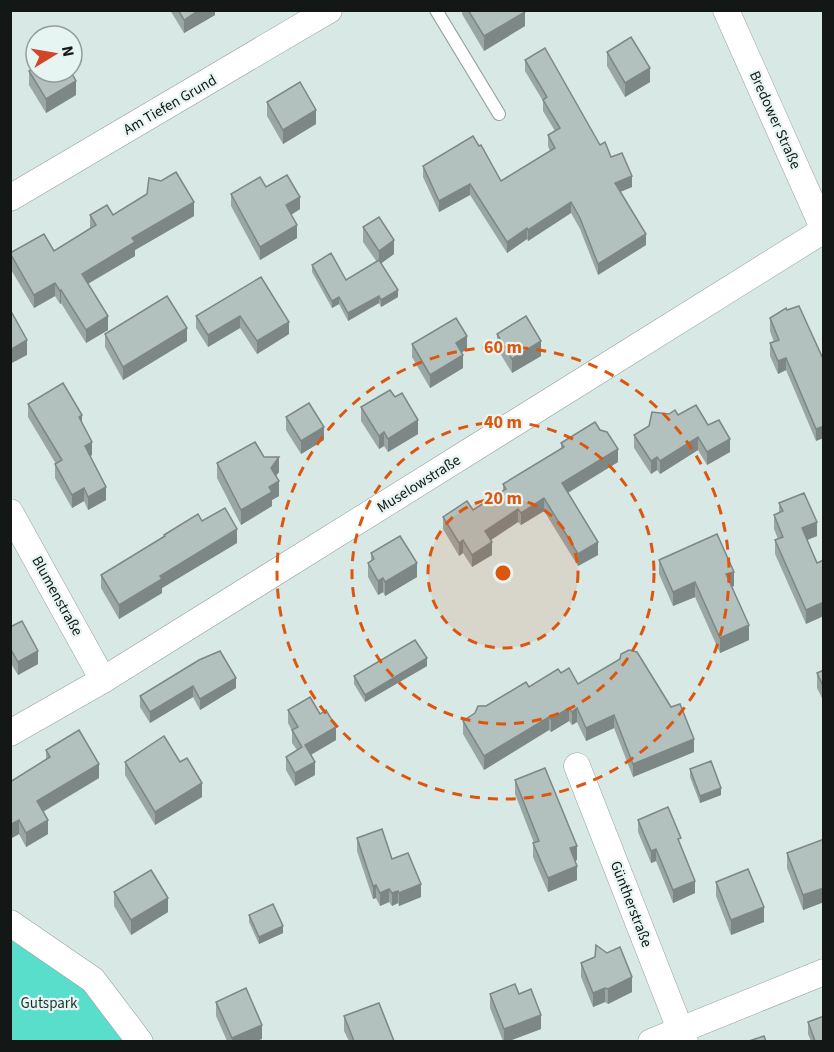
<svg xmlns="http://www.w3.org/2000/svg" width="834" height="1052" viewBox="0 0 834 1052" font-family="'Source Sans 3',sans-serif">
<rect width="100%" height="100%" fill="#d8e8e5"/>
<polygon fill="#5adecc" points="10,932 87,983 129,1041 11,1041"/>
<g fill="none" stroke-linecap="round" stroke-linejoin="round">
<g stroke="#93a29f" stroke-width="14">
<polyline id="service" points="436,10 499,114"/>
</g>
<g stroke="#93a29f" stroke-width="27">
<g id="minor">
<polyline points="726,10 824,230"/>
<polyline points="10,198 329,10"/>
<polyline points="10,512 103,680"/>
<polyline points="10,733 103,680 824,230"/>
<polyline points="577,766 685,1042"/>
<polyline points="10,923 93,980 140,1042"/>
<polyline points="651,1042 824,972"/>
</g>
</g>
<use href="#service" stroke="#fff" stroke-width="12"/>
<use href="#minor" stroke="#fff" stroke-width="26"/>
</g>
<g fill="#99a6a3">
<polygon points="170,10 215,10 215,15 184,33"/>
<polygon points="462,10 524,10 525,26 484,51 462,14"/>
<polygon points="607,52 650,82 625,97 607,66"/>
<polygon points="525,60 611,157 632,187 620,192 646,245 598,275 580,229 571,213 528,241 527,239 507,253 470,195 439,212 423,177 423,166 501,181 550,151 548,146 548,135 555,131 543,111 543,101 525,71"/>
<polygon points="29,71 76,95 46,113 29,85"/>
<polygon points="267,102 316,124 283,144 267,116"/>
<polygon points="266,187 300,209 291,215 297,238 260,260 231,206 231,194"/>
<polygon points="90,215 194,216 135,250 135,256 88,284 108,330 86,343 61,303 60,304 55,296 34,308 10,268 10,253 54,251 90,229"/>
<polygon points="363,227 394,254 381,263 398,297 381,307 379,303 348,321 339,304 332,308 312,272 312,265 346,280 377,262 363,242"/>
<polygon points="261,277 289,334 257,354 240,328 208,347 196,328 196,316"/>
<polygon points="770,318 824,361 816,441 786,370 778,374 770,356 770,343 774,342 770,331"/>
<polygon points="105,334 187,341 123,380 105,347"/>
<polygon points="497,334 541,356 512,373 497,348"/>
<polygon points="412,344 467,349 461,353 463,368 430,388 412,357"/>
<polygon points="28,404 82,424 92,455 90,456 106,500 88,510 84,501 72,508 55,478 55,464 56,464 28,417"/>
<polygon points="361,407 418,434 388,452 384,446 379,449 361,421"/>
<polygon points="678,415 708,425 730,452 707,465 698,450 660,474 657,470 651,474 634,448 634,435"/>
<polygon points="286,417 324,440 301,454 286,430"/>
<polygon points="561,443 618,462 568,493 598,555 578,566 544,511 521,525 518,522 491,540 492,555 472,567 463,553 459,556 443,529 443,517 473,510 503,491 503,484 561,449"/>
<polygon points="264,457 279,472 276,476 279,496 272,500 272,506 241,525 217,478 217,463"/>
<polygon points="779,503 817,536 807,540 806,624 775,554 775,540 778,539 774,529 774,515 779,513"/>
<polygon points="202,521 237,543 162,588 162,593 119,619 101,588 101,575 164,537 164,535"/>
<polygon points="371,553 417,577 385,596 383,592 378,595 368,577 368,563 371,561"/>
<polygon points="659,560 734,586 732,587 749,640 720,653 695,597 673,606 659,574"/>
<polygon points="10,627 38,664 18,675 10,662"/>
<polygon points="199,660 236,688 200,710 193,697 150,723 140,707 140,696"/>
<polygon points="427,666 365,702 354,684 354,676"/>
<polygon points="824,670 824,702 817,688 817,673"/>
<polygon points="561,673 578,684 694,752 633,777 614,728 586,741 577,722 572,725 569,721 551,732 549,730 484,770 463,734 463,721 486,706"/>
<polygon points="288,710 336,740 311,755 315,775 295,786 286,770 286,757 297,750 292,743 292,731 288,723"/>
<polygon points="46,750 99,778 43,812 48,834 26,847 19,834 10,839 10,782 46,760"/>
<polygon points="125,762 180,762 202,797 155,825 125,775"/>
<polygon points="690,769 721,795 700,803 690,777"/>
<polygon points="515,780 577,860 575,861 577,880 548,892 533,857 533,843 534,843 515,794"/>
<polygon points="638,820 681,847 695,893 673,903 656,861 651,863 638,832"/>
<polygon points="357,838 392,859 421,897 399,906 398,903 392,906 389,902 380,906 376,898 373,899 357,851"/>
<polygon points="824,839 824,902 803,910 787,868 787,853"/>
<polygon points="716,882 764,922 731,935 716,896"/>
<polygon points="114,892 168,912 131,935 114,906"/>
<polygon points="249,915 283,933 259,944 249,922"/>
<polygon points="581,963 632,992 608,1004 605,1002 593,1007 581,977"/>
<polygon points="490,994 519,994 541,1029 509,1041 503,1041 490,1008"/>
<polygon points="216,1002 262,1039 256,1041 227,1041 216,1016"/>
<polygon points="344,1016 394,1041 349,1041 344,1031"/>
<polygon points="808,1022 824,1041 811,1041 808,1034"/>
</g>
<g fill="#7d8785">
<polygon points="199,10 215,10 215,15 184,33 184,20"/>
<polygon points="525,12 525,26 484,51 484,36"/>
<polygon points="650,68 650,82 625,97 625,83"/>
<polygon points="76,81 76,95 46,113 46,99"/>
<polygon points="316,110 316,124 283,144 283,130"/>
<polygon points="632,176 632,187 615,194 615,183"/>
<polygon points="470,184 470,195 439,212 439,201"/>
<polygon points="300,197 300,209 286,218 286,205"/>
<polygon points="194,202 194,216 135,250 135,256 82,287 82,274 132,238"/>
<polygon points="571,202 571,213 528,241 528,230"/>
<polygon points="297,225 297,238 260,260 260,247"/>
<polygon points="527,228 527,239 507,253 507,242"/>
<polygon points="646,234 646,245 598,275 598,264"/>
<polygon points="394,240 394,254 379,265 379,251"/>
<polygon points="55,283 55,296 34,308 34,295"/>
<polygon points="61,290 61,303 60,304 60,291"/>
<polygon points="398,290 398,297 381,307 381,300"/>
<polygon points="379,296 379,303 348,321 348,313"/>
<polygon points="339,297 339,304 332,308 332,301"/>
<polygon points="108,316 108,330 86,343 86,330"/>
<polygon points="240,316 240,328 208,347 208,335"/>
<polygon points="289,322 289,334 257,354 257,341"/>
<polygon points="187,328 187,341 123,380 123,367"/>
<polygon points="467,336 467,349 456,356 456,343"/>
<polygon points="27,340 27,355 10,364 10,350"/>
<polygon points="541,341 541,356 512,373 512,359"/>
<polygon points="463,355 463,368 430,388 430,375"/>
<polygon points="786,358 786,370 778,374 778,361"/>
<polygon points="82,415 82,429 79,417"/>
<polygon points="418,420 418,434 388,452 388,439"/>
<polygon points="824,426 824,438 816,441 816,429"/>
<polygon points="324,427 324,440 301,454 301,441"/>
<polygon points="384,432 384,446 379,449 379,436"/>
<polygon points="698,437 698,450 660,474 660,461"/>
<polygon points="730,439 730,452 707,465 707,452"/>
<polygon points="92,442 92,455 85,459 85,446"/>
<polygon points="618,449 618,462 562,496 562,483"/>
<polygon points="279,457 279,472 271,482 271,468"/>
<polygon points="657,457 657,470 651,474 651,461"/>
<polygon points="279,481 279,496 272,500 272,506 241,525 241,510 269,487"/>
<polygon points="106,487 106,500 88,510 88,497"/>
<polygon points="84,488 84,501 72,508 72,495"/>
<polygon points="544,498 544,511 521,525 521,513"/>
<polygon points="518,509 518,522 485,544 485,531"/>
<polygon points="817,522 817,536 802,542 802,528"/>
<polygon points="237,529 237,543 162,588 162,593 119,619 119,605 160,576"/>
<polygon points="463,540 463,553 459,556 459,543"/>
<polygon points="492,542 492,555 472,567 472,555"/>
<polygon points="598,542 598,555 578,566 578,554"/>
<polygon points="417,563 417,577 385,596 385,582"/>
<polygon points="734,572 734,586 726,588 726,574"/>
<polygon points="383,578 383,592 378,595 378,581"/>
<polygon points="695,582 695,597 673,606 673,592"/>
<polygon points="824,602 824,616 806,624 806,610"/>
<polygon points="749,625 749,640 720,653 720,638"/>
<polygon points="38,651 38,664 18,675 18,662"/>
<polygon points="427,658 427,666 365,702 365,695"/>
<polygon points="236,678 236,688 200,710 200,699"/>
<polygon points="193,686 193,697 150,723 150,712"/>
<polygon points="569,708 569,721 551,732 551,719"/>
<polygon points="577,708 577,722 572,725 572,712"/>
<polygon points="614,715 614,728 586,741 586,728"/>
<polygon points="549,717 549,730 484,770 484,756"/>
<polygon points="336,727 336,740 305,758 305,745"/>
<polygon points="694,739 694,752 633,777 633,764"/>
<polygon points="315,762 315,775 295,786 295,773"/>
<polygon points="99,764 99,778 37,815 37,801"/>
<polygon points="202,783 202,797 155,825 155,812"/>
<polygon points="721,788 721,795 700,803 700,796"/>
<polygon points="19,820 19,834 10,839 10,825"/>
<polygon points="48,820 48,834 26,847 26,833"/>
<polygon points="577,846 577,860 570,862 570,848"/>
<polygon points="656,849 656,861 651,863 651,851"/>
<polygon points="577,866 577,880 548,892 548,878"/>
<polygon points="695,881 695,893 673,903 673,890"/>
<polygon points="421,884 421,897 399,906 399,893"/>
<polygon points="376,885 376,898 373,899 373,886"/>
<polygon points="824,888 824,902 803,910 803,895"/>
<polygon points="389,889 389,902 380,906 380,893"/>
<polygon points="398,891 398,903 392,906 392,893"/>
<polygon points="168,898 168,912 131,935 131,920"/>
<polygon points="764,907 764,922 731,935 731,920"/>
<polygon points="283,926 283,933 259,944 259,937"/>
<polygon points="632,977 632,992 608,1004 608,989"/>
<polygon points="605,988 605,1002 593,1007 593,993"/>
<polygon points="541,1015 541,1029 509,1041 504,1041 504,1029"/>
<polygon points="262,1025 262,1039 256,1041 232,1041 232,1038"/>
</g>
<g fill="#b2c1be" stroke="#7d8785" stroke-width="1.5">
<polygon points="178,10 199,10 184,20"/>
<polygon points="468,10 524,10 525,12 484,36"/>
<polygon points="631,37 650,68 625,83 607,52"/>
<polygon points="545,48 600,145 605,142 611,157 622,153 632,176 615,183 646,234 598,264 580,218 571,202 528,230 527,228 507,242 470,184 439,201 423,166 473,136 479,146 481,145 501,181 555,148 548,135 560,128 543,100 547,97 525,60"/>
<polygon points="36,67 36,72 71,72 76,81 46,99 29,71"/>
<polygon points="300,82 316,110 283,130 267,102"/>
<polygon points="176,172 194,202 132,238 135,242 82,274 108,316 86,330 61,290 60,291 55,283 34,295 10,253 44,234 54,251 96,225 90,215 107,205 113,215 147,194 149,178 161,181"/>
<polygon points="287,175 300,197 286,205 297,225 260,247 231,194 260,177 266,187"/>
<polygon points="379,217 394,240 379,251 363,227"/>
<polygon points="331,253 346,280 379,260 398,290 381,300 379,296 348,313 339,297 332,301 312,265"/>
<polygon points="261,277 289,322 257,341 240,316 208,335 196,316"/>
<polygon points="167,296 187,328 123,367 105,334"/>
<polygon points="799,306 824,361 824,426 816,429 786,358 778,361 770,343 779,340 770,318 786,308 787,310"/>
<polygon points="12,313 27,340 10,350 10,314"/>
<polygon points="526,316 541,341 512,359 497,334"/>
<polygon points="456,318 467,336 456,343 463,355 430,375 412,344"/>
<polygon points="63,383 82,415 79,417 92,442 85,446 106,487 88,497 84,488 72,495 55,464 62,460 28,404"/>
<polygon points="390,390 395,397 402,393 418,420 388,439 384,432 379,436 361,407"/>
<polygon points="309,403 324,427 301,441 286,417"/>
<polygon points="696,405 708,425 719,420 730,439 707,452 698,437 660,461 657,457 651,461 634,435 649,426 652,412 669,414 675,410 678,415"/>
<polygon points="595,422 600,430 607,432 618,449 562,483 598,542 578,554 544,498 521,513 518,509 485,531 492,542 472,555 463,540 459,543 443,517 467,501 473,510 506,489 503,484 564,447 561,443"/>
<polygon points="255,442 264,457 279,457 271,468 279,481 269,487 272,492 241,510 217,463"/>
<polygon points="804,493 817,522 802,528 817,563 824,560 824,602 806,610 775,540 783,537 774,515 783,511 779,503"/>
<polygon points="225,508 237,529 160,576 162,579 119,605 101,575 165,536 164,535 198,514 202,521"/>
<polygon points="717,534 734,572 726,574 749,625 720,638 695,582 673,592 659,560"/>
<polygon points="400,536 417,563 385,582 383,578 378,581 368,563 374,559 371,553"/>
<polygon points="22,621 38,651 18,662 10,648 10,627"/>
<polygon points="415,640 427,658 365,695 354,676"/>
<polygon points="629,650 637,652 671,707 680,704 694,739 633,764 614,715 586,728 577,708 572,712 569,708 551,719 549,717 484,756 463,721 475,713 478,706 486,706 526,682 529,687 558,669 561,673 569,668 578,684 620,659 621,654"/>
<polygon points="220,651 236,678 200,699 193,686 150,712 140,696 199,660"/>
<polygon points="824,670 824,688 817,673"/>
<polygon points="310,697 320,714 326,710 336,727 305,745 315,762 295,773 286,757 302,747 292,730 298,727 288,710"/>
<polygon points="79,730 99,764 37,801 48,820 26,833 19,820 10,825 10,782 50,757 46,750"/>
<polygon points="164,736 180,762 187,758 202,783 155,812 125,762"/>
<polygon points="711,761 721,788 700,796 690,769"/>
<polygon points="545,768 577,846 570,848 577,866 548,878 533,843 539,841 515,780"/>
<polygon points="668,807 681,838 678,839 695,881 673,890 656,849 651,851 638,820"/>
<polygon points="382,829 392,859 408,853 421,884 399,893 398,891 392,893 389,889 380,893 376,885 373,886 357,838"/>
<polygon points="824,839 824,888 803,895 787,853"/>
<polygon points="748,869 764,907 731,920 716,882"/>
<polygon points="151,870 168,898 131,920 114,892"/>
<polygon points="273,904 283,926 259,937 249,915"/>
<polygon points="596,945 607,953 620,947 632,977 608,989 605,988 593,993 581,963 595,957"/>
<polygon points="515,984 519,994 531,989 541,1015 504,1029 490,994"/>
<polygon points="246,988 262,1025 232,1038 216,1002"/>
<polygon points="379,1003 394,1041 354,1041 344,1016"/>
<polygon points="824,1016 824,1041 815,1041 808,1022"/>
<polygon points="764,1036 766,1041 749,1041"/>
</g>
<circle cx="503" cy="573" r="75" fill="#dd560d" fill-opacity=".12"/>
<g fill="none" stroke="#dd560d" stroke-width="3" stroke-dasharray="10 8">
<circle cx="503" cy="573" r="75"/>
<circle cx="503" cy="573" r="151"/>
<circle cx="503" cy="573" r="226"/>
</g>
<g text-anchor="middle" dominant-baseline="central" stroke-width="4.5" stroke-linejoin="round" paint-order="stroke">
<g font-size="15" fill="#131817" stroke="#e6f5f2">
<text transform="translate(170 105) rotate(-30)">Am Tiefen Grund</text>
<text transform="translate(775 120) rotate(66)">Bredower Straße</text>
<text transform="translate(419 484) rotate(-32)">Muselowstraße</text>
<text transform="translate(57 596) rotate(61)">Blumenstraße</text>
<text transform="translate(631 904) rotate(69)">Güntherstraße</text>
</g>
<g font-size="15" fill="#19312d" stroke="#e6f5f2">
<text x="49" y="1003">Gutspark</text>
</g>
</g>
<circle cx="503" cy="573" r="9" fill="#dd560d" stroke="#e6f5f2" stroke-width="3"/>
<g font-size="18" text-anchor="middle" font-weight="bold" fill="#dd560d" stroke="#e6f5f2" stroke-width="4.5" stroke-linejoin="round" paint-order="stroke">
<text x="503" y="353">60 m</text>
<text x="503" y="428">40 m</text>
<text x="503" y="504">20 m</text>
</g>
<rect width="834" height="1052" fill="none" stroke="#131817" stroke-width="24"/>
<g transform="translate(54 54) rotate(79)"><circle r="28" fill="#e6f5f2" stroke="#929d9a" stroke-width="1.5"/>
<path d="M0-4.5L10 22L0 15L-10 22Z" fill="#d1452b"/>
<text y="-9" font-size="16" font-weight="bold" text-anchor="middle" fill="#131817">N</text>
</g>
</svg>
